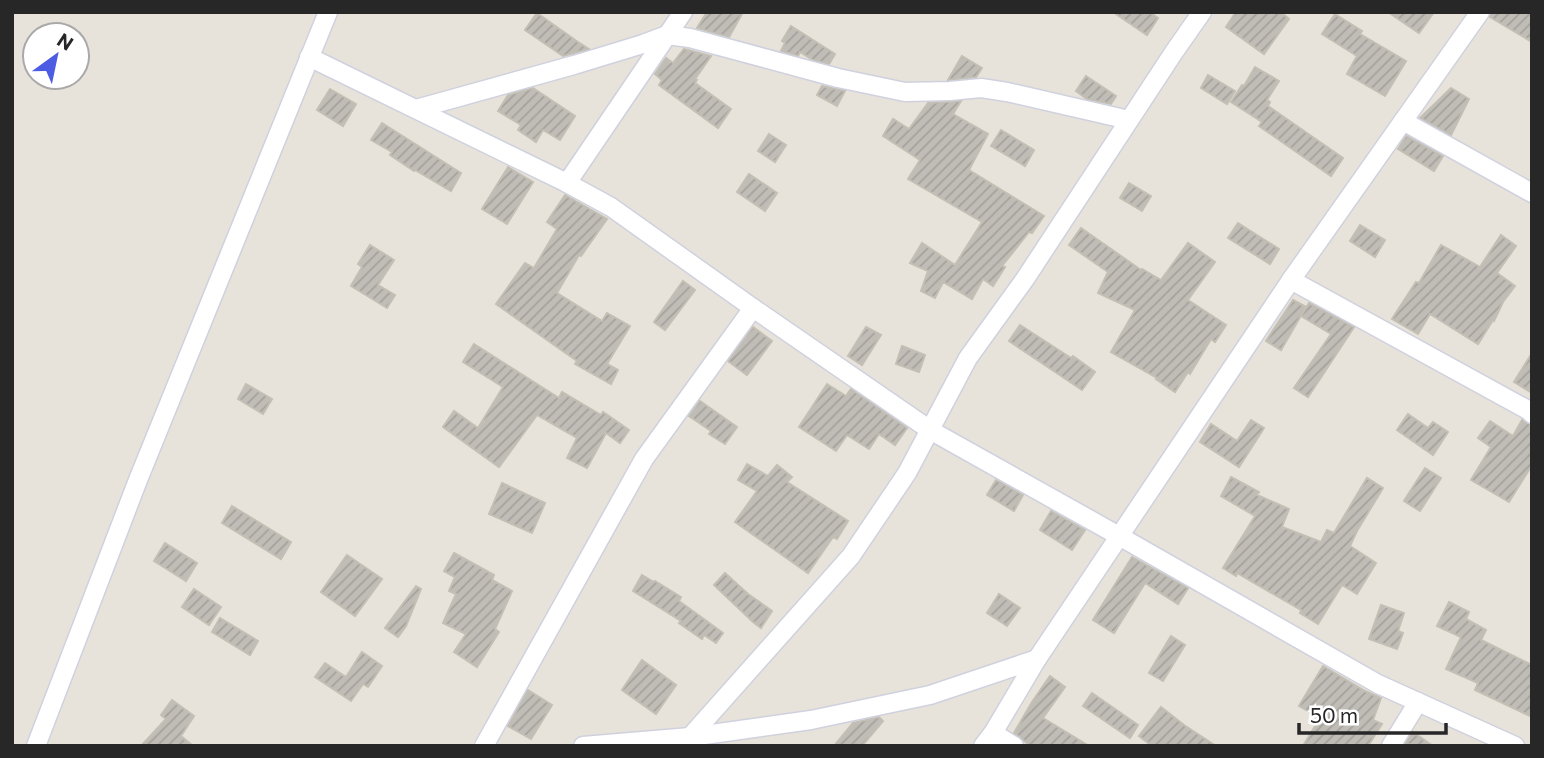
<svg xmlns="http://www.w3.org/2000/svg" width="1544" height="758" viewBox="0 0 1544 758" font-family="Commissioner,sans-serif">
<defs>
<pattern id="building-hatch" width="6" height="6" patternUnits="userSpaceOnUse" patternTransform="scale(1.75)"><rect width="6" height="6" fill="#c0bdb7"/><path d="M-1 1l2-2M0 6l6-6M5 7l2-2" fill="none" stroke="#a5a29d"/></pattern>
</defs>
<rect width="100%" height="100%" fill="#e8e3da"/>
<g fill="url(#building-hatch)" stroke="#c3bfb4" stroke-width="2">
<polygon points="707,12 743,12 729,37 697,28"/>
<polygon points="1113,12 1149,12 1158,18 1147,35"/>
<polygon points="1236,12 1281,12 1289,19 1264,54 1226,27"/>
<polygon points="1388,12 1434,12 1419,33"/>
<polygon points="1491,12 1532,12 1532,42 1490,17"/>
<polygon points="537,13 578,42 589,49 563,56 525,30"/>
<polygon points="1335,14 1362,31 1360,34 1406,61 1385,96 1347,74 1357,56 1322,34"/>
<polygon points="791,26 835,54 829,64 813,60 800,52 798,56 781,51 785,43 782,41"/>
<polygon points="684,49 711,56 695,79 697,80 695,83 731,109 718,128 659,85 662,80 655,74 666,58 673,63"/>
<polygon points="962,56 982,68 976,77 948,80"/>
<polygon points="1255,67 1279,81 1267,100 1270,102 1268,106 1343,158 1331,176 1259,126 1262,122 1231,102 1242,85 1244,86"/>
<polygon points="1208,75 1235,91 1227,104 1201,88"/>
<polygon points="1086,76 1116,96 1111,104 1087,99 1076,91"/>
<polygon points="822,86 845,91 837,106 817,95"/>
<polygon points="533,88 575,116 560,140 543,130 536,142 518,130 521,125 498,111 508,95"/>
<polygon points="1451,88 1469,99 1451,135 1420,118"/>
<polygon points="330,89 356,104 343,126 317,110"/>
<polygon points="961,101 953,114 988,134 969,170 1044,216 1032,233 1029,232 1002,266 1005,267 993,286 983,279 972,299 943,282 935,298 921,291 928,271 910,263 922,243 955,265 982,222 908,179 920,160 883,136 893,119 909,129 928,103"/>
<polygon points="382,123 461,173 451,191 415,170 414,171 390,155 392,152 371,140"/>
<polygon points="1001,130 1034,150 1025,166 991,146"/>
<polygon points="769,134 786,145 775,162 758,151"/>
<polygon points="1406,136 1443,156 1434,171 1398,149"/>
<polygon points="508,167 533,182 507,224 482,209"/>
<polygon points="749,174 777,193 765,211 737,192"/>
<polygon points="1129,183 1151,196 1142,211 1120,198"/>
<polygon points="565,195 607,219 581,256 579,255 557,293 602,321 607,313 630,326 607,364 618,370 611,384 575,364 577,361 496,304 525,263 534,268 557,229 547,222"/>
<polygon points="1238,223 1279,249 1270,264 1228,238"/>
<polygon points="1360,225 1385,240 1375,257 1350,241"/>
<polygon points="1081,228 1141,270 1142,269 1161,280 1188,243 1215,262 1188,300 1226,325 1215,342 1211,339 1190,374 1188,372 1175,392 1156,379 1157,378 1111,352 1135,310 1098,293 1108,272 1069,245"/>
<polygon points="1501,235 1516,246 1497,273 1515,286 1503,302 1494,321 1493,320 1478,344 1430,314 1418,334 1392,319 1416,282 1419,283 1441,245 1480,267"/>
<polygon points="370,245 394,260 378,285 395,295 387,308 351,286 362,267 358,264"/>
<polygon points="683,281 695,290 665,330 654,322"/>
<polygon points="1293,300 1306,307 1281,350 1266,341"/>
<polygon points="1309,303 1354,327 1308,397 1294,388 1331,334 1301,316"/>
<polygon points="1020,325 1071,358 1073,356 1095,372 1082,390 1009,341"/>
<polygon points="753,327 772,341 747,375 728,361"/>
<polygon points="866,327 881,335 862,365 848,356"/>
<polygon points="474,344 559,398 562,392 601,415 603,412 629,430 620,443 606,433 587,468 567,458 577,438 537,415 499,467 443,427 454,411 478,428 503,387 463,362"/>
<polygon points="902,346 925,355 919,372 896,364"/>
<polygon points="1532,353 1532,393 1514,382"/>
<polygon points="246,384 272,399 263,414 238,399"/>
<polygon points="827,384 846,396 851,389 907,428 895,445 879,434 869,449 847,435 836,451 799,427"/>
<polygon points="700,401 737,427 725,444 709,434 711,431 689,416"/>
<polygon points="1408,414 1428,428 1433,422 1448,432 1433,455 1397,430"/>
<polygon points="1251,420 1264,428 1239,467 1200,442 1211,424 1237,441"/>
<polygon points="1522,420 1532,425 1532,465 1509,502 1471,480 1491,447 1478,438 1490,421 1513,436"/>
<polygon points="747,464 768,476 777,465 792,477 787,482 848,521 837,539 833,537 808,573 735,522 757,491 738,480"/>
<polygon points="1425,468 1441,478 1420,511 1404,501"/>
<polygon points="1231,477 1259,492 1257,495 1289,509 1282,527 1321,542 1327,530 1334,533 1367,478 1383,488 1357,531 1350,546 1376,563 1357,594 1342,585 1318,624 1300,613 1301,610 1237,573 1236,576 1223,568 1255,516 1221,496"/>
<polygon points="996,480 1023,495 1014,511 987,495"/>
<polygon points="502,483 545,503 532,533 489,514"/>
<polygon points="232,506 291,542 281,559 222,523"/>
<polygon points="1051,511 1085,530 1072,550 1040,530"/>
<polygon points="165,543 197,563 186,581 154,561"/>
<polygon points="454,553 494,575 492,580 512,591 495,629 499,632 477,667 454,652 466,634 443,623 456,594 449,591 455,577 444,571"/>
<polygon points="347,555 382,579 355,616 321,592"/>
<polygon points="1132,557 1188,588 1178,604 1145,583 1114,633 1093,620"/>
<polygon points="725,573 748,594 772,611 761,628 753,622 714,585"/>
<polygon points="642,575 654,582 655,581 681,597 679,601 723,633 716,643 704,635 702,639 679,623 681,621 633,591"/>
<polygon points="416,586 421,589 406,626 398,637 385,628"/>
<polygon points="194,589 221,607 209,625 182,607"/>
<polygon points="999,594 1020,608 1007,626 987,613"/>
<polygon points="1449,602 1469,612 1466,619 1486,630 1481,640 1532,665 1532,717 1475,690 1478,683 1446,669 1461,637 1437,626"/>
<polygon points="1381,605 1404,613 1398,631 1403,633 1397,649 1369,639"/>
<polygon points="220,618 258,641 250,655 212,632"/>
<polygon points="1171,636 1185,645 1163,681 1149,673"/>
<polygon points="362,652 382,666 368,687 363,684 351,701 315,677 325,663 346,677"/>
<polygon points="642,660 676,685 656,714 622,690"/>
<polygon points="1323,666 1365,691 1381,698 1373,720 1382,724 1368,746 1303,746 1320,718 1299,706"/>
<polygon points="1050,676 1065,687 1043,718 1089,746 1031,746 1014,733 1032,702"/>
<polygon points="528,690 552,705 531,739 508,726"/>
<polygon points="1092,693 1138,725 1130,738 1083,706"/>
<polygon points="172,700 194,716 181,736 193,746 141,746 166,719 161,715"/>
<polygon points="1161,707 1184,725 1216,746 1152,746 1139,736"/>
<polygon points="879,717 883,721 862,746 834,746 853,723"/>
<polygon points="1413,732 1433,746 1405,744"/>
</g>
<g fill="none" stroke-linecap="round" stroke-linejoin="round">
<g stroke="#cfd1de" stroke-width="21">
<g id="street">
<polyline points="309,57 567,183 611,207 753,308 930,430 1119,536 1378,684 1515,746"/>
<polyline points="416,109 574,65 643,44 667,35 690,38 838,78 905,92 950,91 981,88 1007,92 1129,120"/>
<polyline points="1403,121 1532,193"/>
<polyline points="567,183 683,12"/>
<polyline points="1291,280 1528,410 1532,414"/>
<polyline points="993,733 1014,746"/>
<polyline points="690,737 851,556 907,473 968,358 1025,279 1174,52 1202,12"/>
<polyline points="36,746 138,480 328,12"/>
<polyline points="484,746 644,459 753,308"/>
<polyline points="583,746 690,737 811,720 930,695 1037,659"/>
<polyline points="983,746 993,733 1037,659 1291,280 1480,12"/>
<polyline points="1391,746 1418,702"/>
</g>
</g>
<use href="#street" stroke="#fff" stroke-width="18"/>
</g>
<rect width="1544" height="758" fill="none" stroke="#272727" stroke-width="28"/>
<g transform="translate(56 56) rotate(33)"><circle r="33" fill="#ffffff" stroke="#a9a9a9" stroke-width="2"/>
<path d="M0-5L12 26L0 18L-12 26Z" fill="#4c5de3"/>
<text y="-10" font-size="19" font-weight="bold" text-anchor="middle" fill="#272727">N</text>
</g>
<path d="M1299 723v10h147v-10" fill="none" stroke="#272727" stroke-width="3.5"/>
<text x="1310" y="723" font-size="21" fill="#272727" stroke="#ffffff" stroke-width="5" paint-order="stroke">50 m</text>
</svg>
